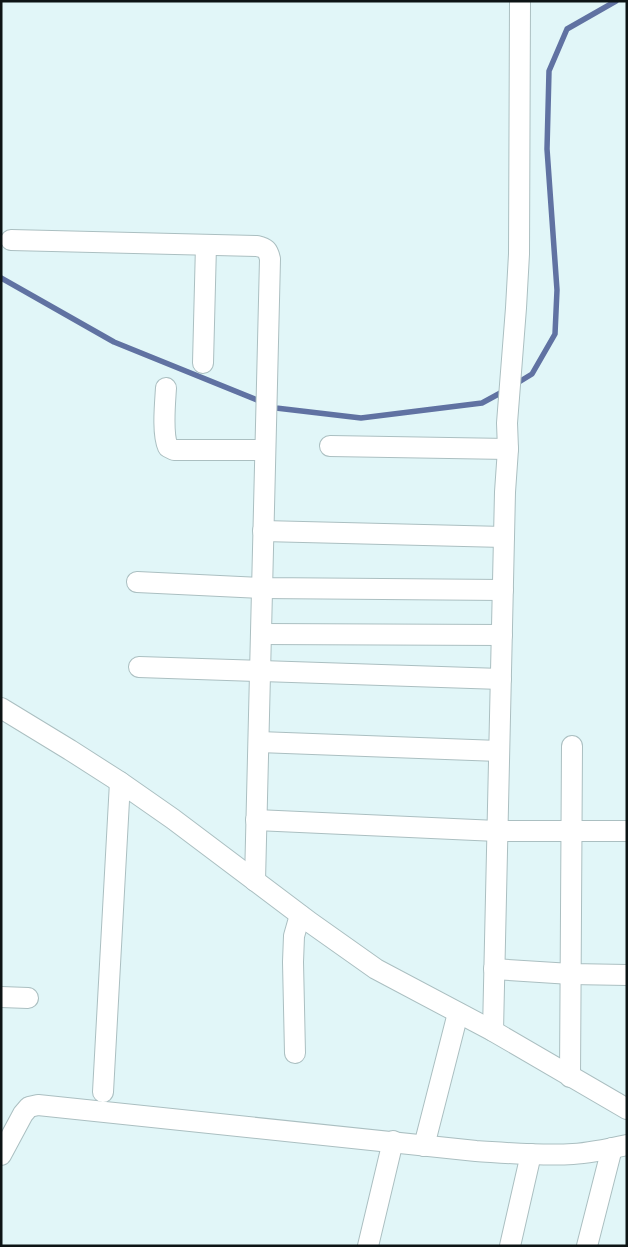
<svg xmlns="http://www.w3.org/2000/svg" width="628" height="1247" viewBox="0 0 628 1247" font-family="Figtree,sans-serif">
<rect width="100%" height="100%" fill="#e1f6f8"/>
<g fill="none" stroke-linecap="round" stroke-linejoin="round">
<g stroke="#6072a2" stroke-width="5.5">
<polyline points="1,278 114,342 262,402"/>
<polyline points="514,385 532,374 555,334 557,290 547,149 549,71 567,29 616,1"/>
<polyline points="271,406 276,408 361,418 482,403 504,391"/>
</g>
<g stroke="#abbfc1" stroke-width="22">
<g id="street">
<path d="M 11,240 L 257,246 C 266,248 268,250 270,259 L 255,881"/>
<polyline points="203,363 206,245"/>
<path d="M 166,388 C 165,404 162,434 168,447 L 174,450 L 265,450"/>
<polyline points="330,446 508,449"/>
<polyline points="263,531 504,537"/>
<polyline points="137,582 262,588 503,590"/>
<polyline points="261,634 502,635"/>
<polyline points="139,667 501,679"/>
<polyline points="1,708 70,750 120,782 173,819 311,923 376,969 493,1031 627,1109"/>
<polyline points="259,742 499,751"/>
<polyline points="256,820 497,831 627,831"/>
<polyline points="494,969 571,974 627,975"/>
<polyline points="1,997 28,998"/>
<polyline points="493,1031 505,492 508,449 507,423 516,308 519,254 520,1"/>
<polyline points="295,1053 293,962 294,936 300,915"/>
<polyline points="570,1077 572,746"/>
<polyline points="103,1092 120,782"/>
<polyline points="424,1146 458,1013"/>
<path d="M 1,1155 L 23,1114 L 29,1107 L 38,1105 L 476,1151 C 508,1153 541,1156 573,1154 C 591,1153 609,1149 627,1145"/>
<polyline points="368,1246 393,1141"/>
<polyline points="510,1246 531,1154"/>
<polyline points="587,1246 612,1148"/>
</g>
</g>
<use href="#street" stroke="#fff" stroke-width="20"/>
</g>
<rect width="628" height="1247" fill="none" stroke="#0d1415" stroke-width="5"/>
</svg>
